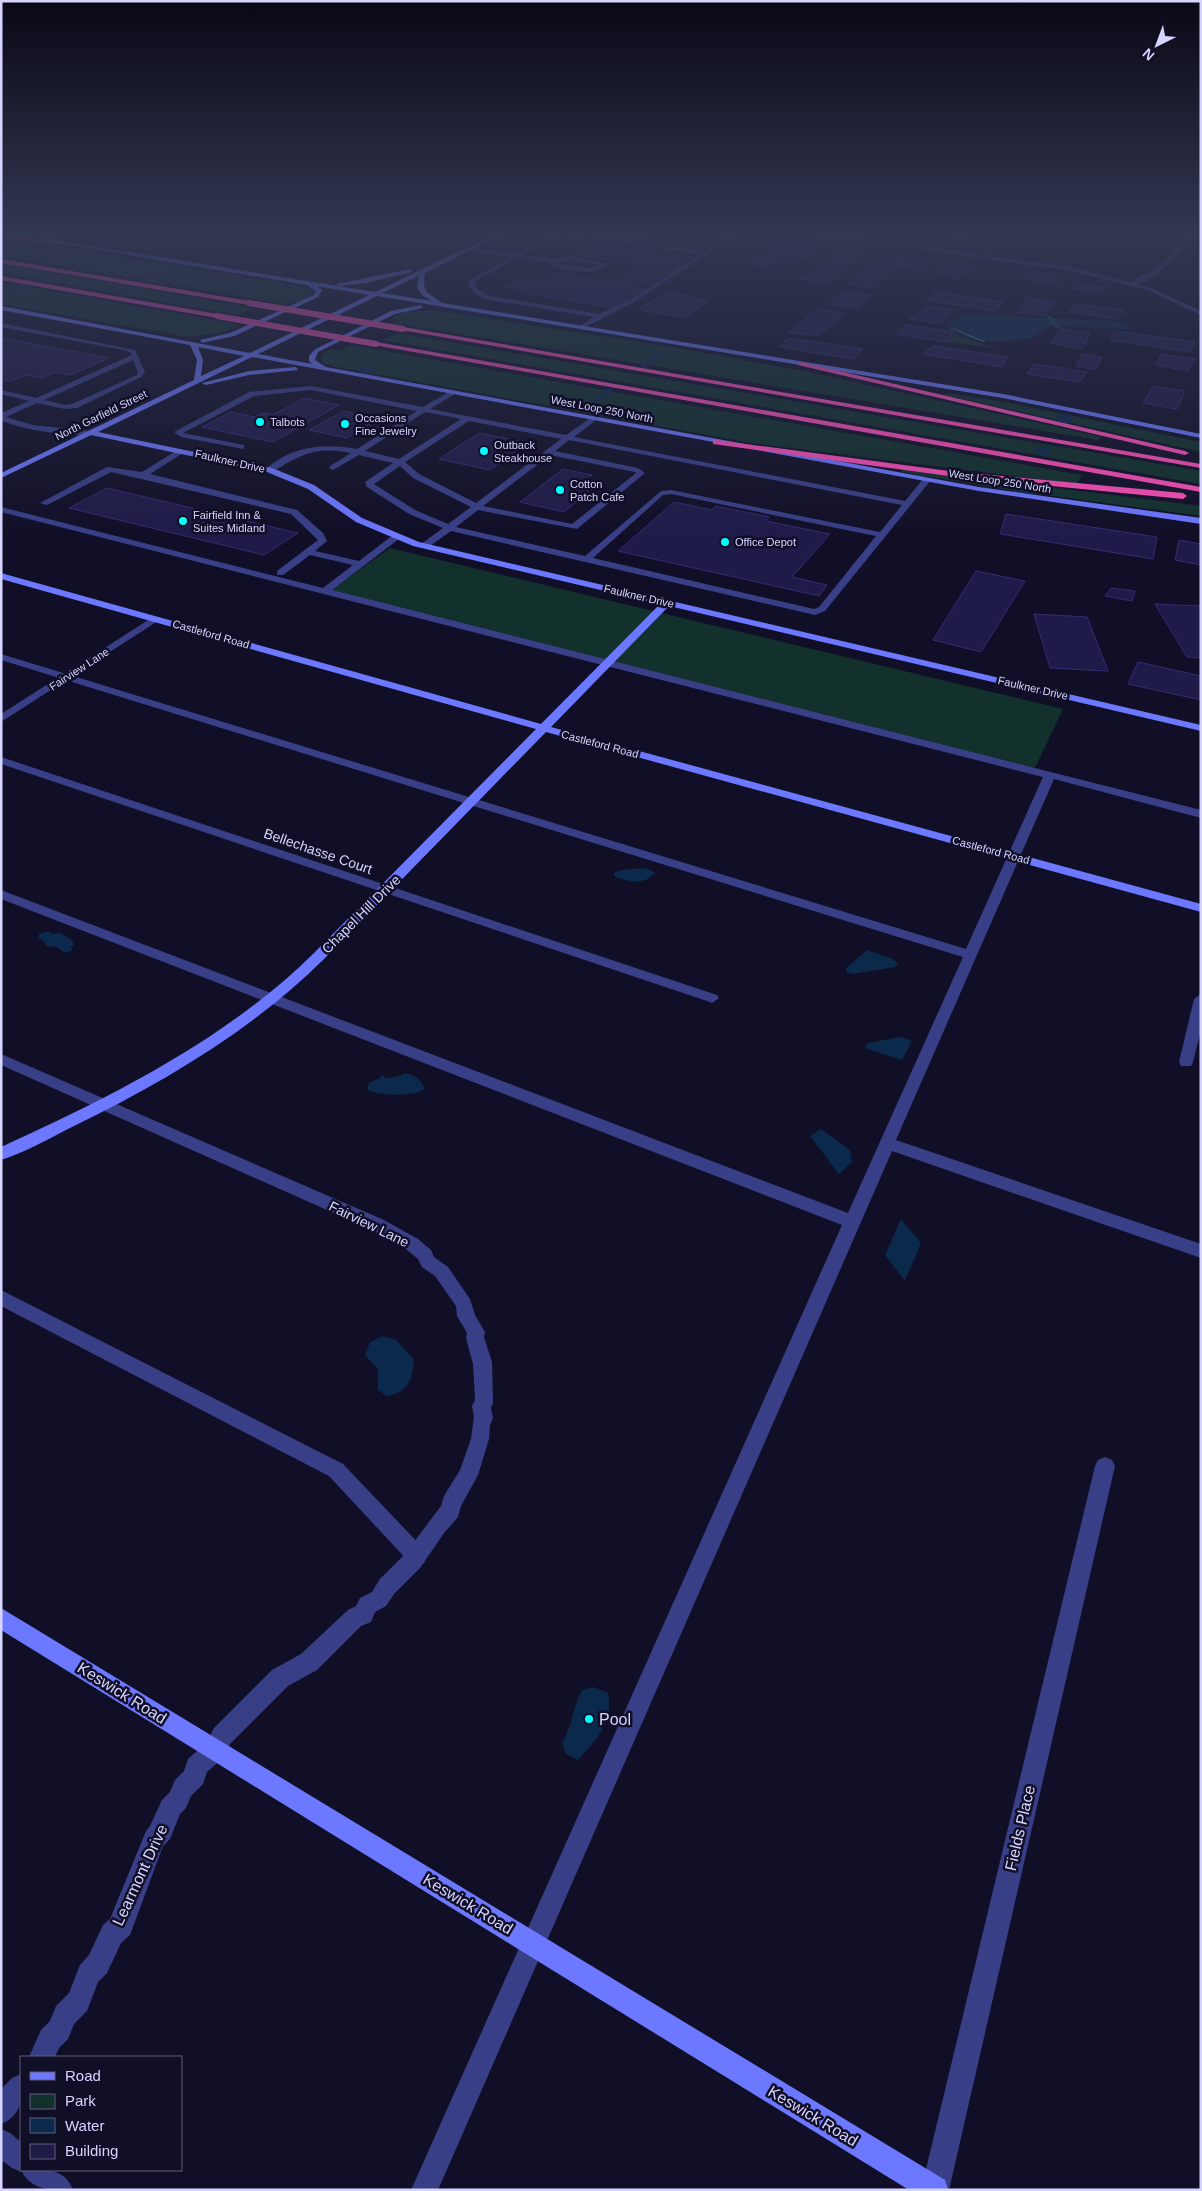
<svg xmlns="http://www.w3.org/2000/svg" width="1202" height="2191" viewBox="0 0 1202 2191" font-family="Helvetica,sans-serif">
<rect width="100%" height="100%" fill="#110f27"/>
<g fill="#12312d">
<polygon points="1091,230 1130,230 1121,242 1085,238"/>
<polygon points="1,237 301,286 311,289 313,294 299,303 292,301 285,304 1,256"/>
<polygon points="1,264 254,308 238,315 1,273"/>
<polygon points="1,282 209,319 240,325 221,333 188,337 1,304"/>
<polygon points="431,310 666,346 809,372 1102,437 1098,440 393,323 399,320 391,318 404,312"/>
<polygon points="396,333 1201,471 1201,484 383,340"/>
<polygon points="953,334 999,349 947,342"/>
<polygon points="351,345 1082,475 1077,484 751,443 337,367 325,364 321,360 323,354 330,349 339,351"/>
<polygon points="947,393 1010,403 1201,442 1201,452 945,395"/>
<polygon points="902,469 1201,506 1201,516 1002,489 901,472"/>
<polygon points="390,548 1063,709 1033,772 330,591"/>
</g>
<g fill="#0b294a">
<polygon points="1010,230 1087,230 1076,236"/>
<path d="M 982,315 L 1111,321 L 1135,327 L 1129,329 L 1052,326 L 1029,339 L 999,342 L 974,340 L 948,325 C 953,315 971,316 982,315 Z"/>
<path d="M 646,868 L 655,872 C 646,886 626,882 614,876 L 614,873 L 621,870 Z"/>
<polygon points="45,932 50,932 52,934 60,933 72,940 74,945 71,947 72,950 65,953 57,947 46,946 44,941 38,938 39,934"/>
<polygon points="867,950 893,959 898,964 895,967 853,974 846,972 846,968"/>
<polygon points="901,1037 912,1041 902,1060 865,1048 868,1043"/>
<path d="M 405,1073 C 413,1074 424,1081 424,1089 C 417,1097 374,1096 367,1089 L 369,1083 L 380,1078 L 382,1074 L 385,1078 L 397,1077 Z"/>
<polygon points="821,1129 850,1150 852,1162 839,1174 810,1136"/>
<polygon points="901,1219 921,1243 905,1281 885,1255"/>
<path d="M 383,1336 L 396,1340 L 414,1360 C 412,1380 409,1392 387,1396 L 378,1390 L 378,1369 L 365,1355 L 370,1342 Z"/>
<path d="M 594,1687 L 608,1693 C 614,1722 596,1740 578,1760 L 566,1754 L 562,1743 C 573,1725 572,1709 582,1690 Z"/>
</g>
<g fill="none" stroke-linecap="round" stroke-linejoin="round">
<g stroke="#0b294a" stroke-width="4">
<polyline points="73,268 96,260"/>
<polyline points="1,294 24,286"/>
<polygon points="468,318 474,318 464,320"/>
<polyline points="656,357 664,351"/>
</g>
<g stroke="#0b294a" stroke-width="5">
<polyline points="644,366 657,356"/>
<polygon points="366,368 373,369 368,372 361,370"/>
<polyline points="586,407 609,391"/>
<polygon points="1062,416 1070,418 1067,421 1059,419"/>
<polygon points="1040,449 1048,450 1046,453 1038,451"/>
<polygon points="1019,486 1028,487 1026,490 1032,491 1031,493 1015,491"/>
</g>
</g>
<g fill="#1f1b49" stroke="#332c75">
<polygon points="611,230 646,230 636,236 608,232"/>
<polygon points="781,240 830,246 808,262 781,259 770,267 748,264"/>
<polygon points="591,243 695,258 651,285 637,283 630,287 645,289 614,308 526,293 530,291 505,287 522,278 541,280 555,273 613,281 642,264 571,254"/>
<polygon points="847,247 871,250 828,284 800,279 803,276 808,277"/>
<polygon points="890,256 930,261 922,269 882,263"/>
<polygon points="948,263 974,267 962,278 936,274"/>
<polygon points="870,266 894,270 873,288 847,284"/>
<polygon points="1030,272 1062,276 1056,283 1024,279"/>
<polygon points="1074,283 1105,288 1100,293 1070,288"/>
<polygon points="844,292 873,295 857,308 829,304"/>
<polygon points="934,292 1004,302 995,311 926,300"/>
<polygon points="666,293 689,296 686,297 708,301 685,317 638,310"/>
<polygon points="1028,298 1056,302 1044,316 1017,312"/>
<polygon points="1075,304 1124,310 1117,319 1069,312"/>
<polygon points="926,306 953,310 940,324 910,319"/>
<polygon points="817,309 845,314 817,336 789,332"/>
<polygon points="906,325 954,332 947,342 896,334"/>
<polygon points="1061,329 1090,333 1082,349 1050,343"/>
<polygon points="1115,331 1195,342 1190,352 1110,340"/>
<polygon points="1,338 109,358 71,375 56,372 42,378 26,375 10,381 1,380"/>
<polygon points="788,338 863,349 853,359 779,347"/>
<polygon points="933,346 1008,357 1002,367 923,354"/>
<polygon points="1083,354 1102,357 1096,370 1076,366"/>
<polygon points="1161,354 1195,359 1188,371 1156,365"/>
<polygon points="1034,364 1087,372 1080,382 1027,374"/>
<polygon points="1153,386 1185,391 1177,409 1143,403"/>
<polygon points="304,398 339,405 273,442 202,427 231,412 255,417 263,413 273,415"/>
<polygon points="343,411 380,418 347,438 309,430"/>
<polygon points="479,433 528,443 490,470 439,459"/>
<polygon points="563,469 592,475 580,484 586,485 581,489 589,491 564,512 520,502"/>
<polygon points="107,488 298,533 264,555 69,508"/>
<polygon points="674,502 712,510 716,506 769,517 766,521 830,534 792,577 827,585 819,596 618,551"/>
<polygon points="1006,514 1157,537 1153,559 1000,534"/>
<polygon points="1179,540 1201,544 1201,565 1175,560"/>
<polygon points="976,571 1025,581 981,652 933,640"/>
<polygon points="1111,588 1135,591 1132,601 1105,596"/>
<polygon points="1155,604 1201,606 1201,658 1187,657"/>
<polygon points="1034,614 1087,617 1108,671 1050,668"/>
<polygon points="1138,662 1201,676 1201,700 1128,684"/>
</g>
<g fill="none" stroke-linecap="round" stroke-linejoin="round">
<g stroke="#2dbba3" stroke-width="1" stroke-dasharray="1 1" stroke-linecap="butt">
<polygon points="1048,317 1051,317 1060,327 1056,327"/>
<polygon points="953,328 985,342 951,329"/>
</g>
<g fill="#393f87" fill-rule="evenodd">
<path d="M 540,230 L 561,230 L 627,240 L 644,230 L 651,230 L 634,241 L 705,251 L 738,230 L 745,230 L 634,302 L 580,330 L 578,327 L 594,317 L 485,299 L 474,293 L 468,284 L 469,280 L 511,257 L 469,251 L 467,248 L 516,254 L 555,233 ZM 561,234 L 701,254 L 630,300 L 599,314 L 489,296 L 479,290 L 474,282 L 518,258 L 549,262 L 548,265 C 567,270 593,278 610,264 L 569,256 L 554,259 L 523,255 ZM 569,260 L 601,265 L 587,268 L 555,263 Z"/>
<polygon points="962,230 968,230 943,251 939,251"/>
<path d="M 1191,230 L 1197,230 C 1184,248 1154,286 1130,285 L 1130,283 L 1165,261 Z"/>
<path d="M 1,323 L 135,350 L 145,372 L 141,377 L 77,408 L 65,409 L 37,403 L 6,417 L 33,425 L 91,431 L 95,433 L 94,435 C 73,437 20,430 1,420 L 1,413 L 29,401 L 1,394 L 1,390 L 36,398 L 132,355 L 130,352 L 123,350 L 1,327 ZM 133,360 L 138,372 L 137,375 L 72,404 L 65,405 L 44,400 Z"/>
<path d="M 311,386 L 423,407 L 452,390 L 455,394 L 430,409 L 566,435 L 592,417 L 595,417 L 595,421 L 574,437 L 905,501 L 924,478 L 931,480 L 825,611 L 815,615 L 451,531 L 427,548 L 421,548 L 421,544 L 443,528 L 409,514 L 367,487 L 365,482 L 393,463 L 359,455 L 333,470 L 329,468 L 330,466 L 351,453 C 315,446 302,454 272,472 L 265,470 C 291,446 324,443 357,449 L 417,411 L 311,390 L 254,396 L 183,433 L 244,445 L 244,449 L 181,437 L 174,432 L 249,392 ZM 425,412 L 461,419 L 399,459 L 365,451 ZM 469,421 L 561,439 L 476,503 L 419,474 L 405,462 ZM 569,440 L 902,505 L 880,532 L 671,490 L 661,491 L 585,556 L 456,527 L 478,510 L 577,529 L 645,473 L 638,468 L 555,451 ZM 550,455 L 635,472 L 636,473 L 572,524 L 483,506 ZM 400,466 L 413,478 L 471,507 L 448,524 L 415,510 L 374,484 ZM 671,494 L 876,536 L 819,607 L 814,609 L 593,558 L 663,495 Z"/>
<polygon points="179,449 186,451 150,474 297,510 323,533 327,541 315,551 359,561 393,535 399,535 399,539 332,590 1201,810 1201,818 1054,779 896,1140 1201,1244 1201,1258 892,1151 438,2190 411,2190 842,1225 1,899 1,890 848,1213 963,957 1,660 1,654 966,949 1043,777 1,512 1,507 323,588 353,565 310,555 283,575 277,575 277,571 318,540 291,514 111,472 47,505 40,503 107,467 142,472"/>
<polygon points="1,1290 343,1464 424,1549 427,1556 424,1563 417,1566 410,1563 329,1476 1,1306"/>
<path d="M 1,2129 L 10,2133 L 21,2142 L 21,2170 C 43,2170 64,2166 73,2190 C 53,2190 32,2191 22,2172 L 12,2168 L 1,2160 Z"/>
</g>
<g fill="#393f87" fill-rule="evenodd">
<polygon points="783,230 798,230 1071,267 1151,288 1201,311 1201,315 1147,290 1071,271"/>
<polygon points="153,617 161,619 1,722 1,714"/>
<polygon points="1,757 717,995 719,998 712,1003 707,1001 1,764"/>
<polygon points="1201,994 1201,1030 1193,1062 1191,1066 1181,1066 1179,1062 1194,999"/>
<polygon points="1,1054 384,1220 418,1239 431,1250 434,1257 448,1267 470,1299 475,1315 485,1332 484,1337 492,1362 493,1403 491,1408 493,1418 490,1425 489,1439 478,1475 461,1506 458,1517 444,1533 420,1568 394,1594 386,1606 375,1612 371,1622 361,1626 317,1670 288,1686 230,1744 223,1758 207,1772 203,1784 191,1796 186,1808 180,1814 170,1839 163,1846 130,1935 121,1943 107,1973 98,1982 87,2011 74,2024 68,2039 59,2048 55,2057 29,2057 41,2030 50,2021 56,2006 69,1993 80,1965 89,1955 103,1925 110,1919 146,1831 150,1826 162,1800 170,1792 175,1780 184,1771 188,1759 207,1742 214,1728 272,1670 301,1654 348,1610 356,1606 360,1598 372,1592 380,1579 405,1554 441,1506 444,1496 460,1470 471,1439 474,1417 472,1406 475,1400 473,1364 466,1338 467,1333 457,1316 456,1306 435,1276 422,1267 418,1259 406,1249 372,1230 1,1065"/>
<polygon points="1105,1457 1112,1460 1115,1466 949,2190 921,2190 1095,1466 1098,1460"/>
<path d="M 21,2074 C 22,2095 24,2115 1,2124 L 1,2089 L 12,2078 Z"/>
</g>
<g fill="#6c78ff" fill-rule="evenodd">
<path d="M 504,230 L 511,230 L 425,273 C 422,295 427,291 442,303 L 1003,394 L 1201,434 L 1201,438 L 1003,398 L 377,296 L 258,354 L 312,364 L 309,361 L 309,356 L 314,350 L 391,311 L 421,305 L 423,308 L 395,314 L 318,352 L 315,360 L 326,367 L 979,487 L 1201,518 L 1201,524 L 979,491 L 252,357 L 98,432 L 272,468 L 314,485 L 362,518 L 419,542 L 1201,725 L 1201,731 L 669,606 L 551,727 L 1201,904 L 1201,912 L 546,732 L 324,959 C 254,1029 162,1083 74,1126 C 50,1138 26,1152 1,1160 L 1,1147 C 111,1097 227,1039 314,953 L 536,729 L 1,579 L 1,573 L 541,724 L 660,604 L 413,546 L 356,522 L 308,489 L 267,472 L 91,435 L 1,478 L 1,473 L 194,380 L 197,360 L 190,345 L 1,310 L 1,306 L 250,353 L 369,295 L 317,286 L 322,290 L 318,297 L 234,336 L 202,343 L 200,340 L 230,333 L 314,295 L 316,291 L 307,285 L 39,240 L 42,238 L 375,292 ZM 419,276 L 417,287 L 423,296 L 432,301 L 382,293 ZM 198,347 L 244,356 L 201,376 L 203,360 Z"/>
<polygon points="410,269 412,272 366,283 339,286 336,284"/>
<polygon points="296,367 298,370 249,375 206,385 202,383 249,371"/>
<polygon points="1,1608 945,2180 948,2190 909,2190 1,1630"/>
</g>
<g fill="#ff50b7" fill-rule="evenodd">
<polygon points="1,233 61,241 64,243 61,245 1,237"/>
<polygon points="1,259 249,301 252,303 249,305 1,263"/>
<polygon points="1,276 217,314 220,316 217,318 1,280"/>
<polygon points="403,327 1201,464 1201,468 401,330"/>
<polygon points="376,342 1201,487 1201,492 374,345"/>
<polygon points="800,362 1185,451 1189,453 1185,455 798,365"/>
<polygon points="716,440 949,471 1183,493 1187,496 1183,499 949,476 713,444 713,440"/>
</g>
<g stroke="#ff50b7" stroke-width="6">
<polyline points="249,303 403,329"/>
<polyline points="217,316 376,344"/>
</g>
</g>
<linearGradient id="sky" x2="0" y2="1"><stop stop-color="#090815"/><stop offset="0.43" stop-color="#323752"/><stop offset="1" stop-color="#323752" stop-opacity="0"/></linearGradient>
<rect width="1202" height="537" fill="url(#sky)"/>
<g fill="#01fffd" stroke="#110f27" stroke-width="2">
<circle cx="260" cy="422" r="5"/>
<circle cx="345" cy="424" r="5"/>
<circle cx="484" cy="451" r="5"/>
<circle cx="560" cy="490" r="5"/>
<circle cx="183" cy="521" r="5"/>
<circle cx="725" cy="542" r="5"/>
<circle cx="589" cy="1719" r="5"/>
</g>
<g text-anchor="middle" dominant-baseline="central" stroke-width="5" stroke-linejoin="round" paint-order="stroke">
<g font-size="11" fill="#d6d5ff" stroke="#110f27">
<text transform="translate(602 409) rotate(11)">West Loop 250 North</text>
<text transform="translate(101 415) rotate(-26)">North Garfield Street</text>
<text transform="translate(230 461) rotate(13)">Faulkner Drive</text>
<text transform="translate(1000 481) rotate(9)">West Loop 250 North</text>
<text transform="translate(639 596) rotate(13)">Faulkner Drive</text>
<text transform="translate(211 634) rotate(16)">Castleford Road</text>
<text transform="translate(79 669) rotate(-33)">Fairview Lane</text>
<text transform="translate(1033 688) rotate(13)">Faulkner Drive</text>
<text transform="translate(600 744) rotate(15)">Castleford Road</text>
<text transform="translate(991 850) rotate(15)">Castleford Road</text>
</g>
<g font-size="11" fill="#d6d5ff" stroke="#110f27" text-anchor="start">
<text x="355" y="418">Occasions<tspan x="355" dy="13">Fine Jewelry</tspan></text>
<text x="270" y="422">Talbots</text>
<text x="494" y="445">Outback<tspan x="494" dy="13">Steakhouse</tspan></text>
<text x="570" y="484">Cotton<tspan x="570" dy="13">Patch Cafe</tspan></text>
<text x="193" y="515">Fairfield Inn &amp;<tspan x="193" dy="13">Suites Midland</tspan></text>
<text x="735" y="542">Office Depot</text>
</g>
<g font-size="14" fill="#d6d5ff" stroke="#110f27">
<text transform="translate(318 851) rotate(19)">Bellechasse Court</text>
<text transform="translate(361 914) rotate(-45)">Chapel Hill Drive</text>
<text transform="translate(369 1224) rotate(26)">Fairview Lane</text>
</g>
<g font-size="16" fill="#d6d5ff" stroke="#110f27">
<text transform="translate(122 1693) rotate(32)">Keswick Road</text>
<text transform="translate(1020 1828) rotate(-77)">Fields Place</text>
<text transform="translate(140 1875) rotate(-65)">Learmont Drive</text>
<text transform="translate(468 1904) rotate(31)">Keswick Road</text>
<text transform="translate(813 2116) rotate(31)">Keswick Road</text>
</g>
<g font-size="16" fill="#d6d5ff" stroke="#110f27" text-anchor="start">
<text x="599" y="1719">Pool</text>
</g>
</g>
<rect width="1202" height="2191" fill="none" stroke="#d6d5ff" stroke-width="5"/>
<rect x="20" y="2056" width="162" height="115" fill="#110f27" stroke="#605e7d"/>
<rect x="30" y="2072" width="25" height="8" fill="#6c78ff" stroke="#605e7d"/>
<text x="65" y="2081" font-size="15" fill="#d6d5ff">Road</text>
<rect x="30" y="2094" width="25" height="15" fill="#12312d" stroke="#605e7d"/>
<text x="65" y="2106" font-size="15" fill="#d6d5ff">Park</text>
<rect x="30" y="2118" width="25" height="15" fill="#0b294a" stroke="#605e7d"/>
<text x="65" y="2131" font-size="15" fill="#d6d5ff">Water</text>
<rect x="30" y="2144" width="25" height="15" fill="#1f1b49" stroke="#605e7d"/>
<text x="65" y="2156" font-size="15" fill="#d6d5ff">Building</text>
<g transform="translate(1157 45) rotate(222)" stroke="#110f27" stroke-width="4" paint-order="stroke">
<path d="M0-4L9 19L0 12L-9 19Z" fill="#d6d5ff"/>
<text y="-8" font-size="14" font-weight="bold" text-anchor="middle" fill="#d6d5ff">N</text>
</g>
</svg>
